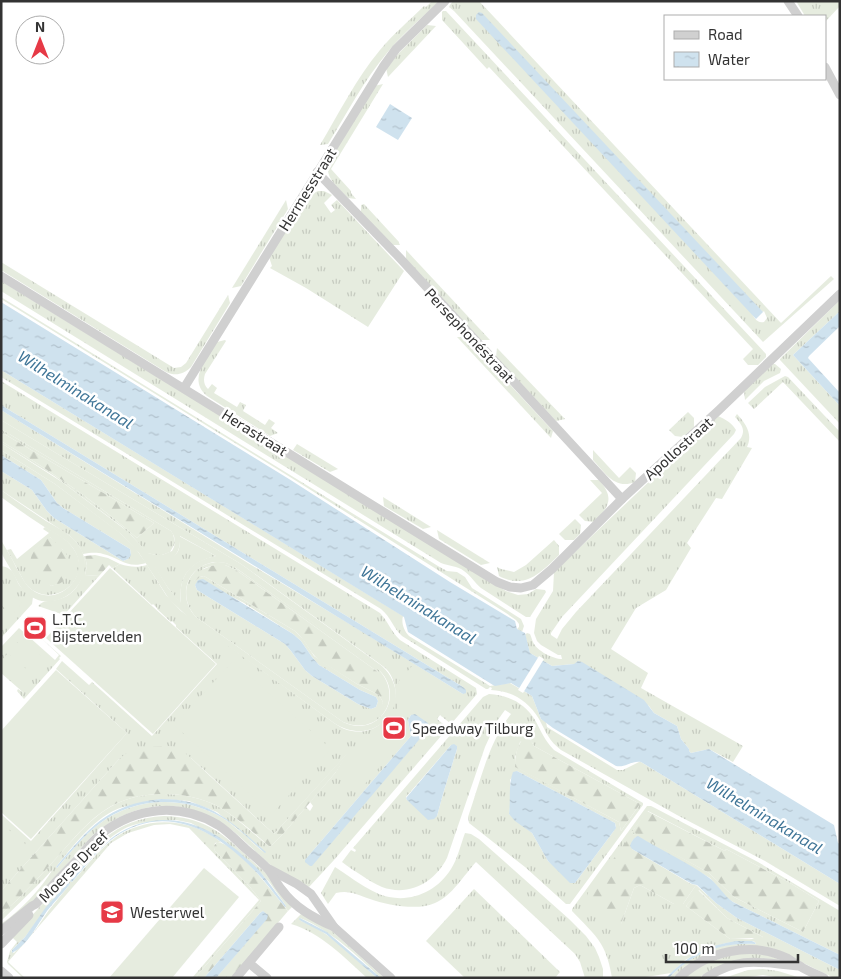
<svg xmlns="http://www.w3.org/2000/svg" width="841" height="979" viewBox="0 0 841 979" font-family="'Exo 2',sans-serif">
<defs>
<pattern id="grass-tufts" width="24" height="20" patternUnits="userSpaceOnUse" patternTransform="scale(1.25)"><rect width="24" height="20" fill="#e6ecdf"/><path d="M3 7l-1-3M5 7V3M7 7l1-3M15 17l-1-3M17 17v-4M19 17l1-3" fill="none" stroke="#c6cbc0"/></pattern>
<pattern id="forest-firs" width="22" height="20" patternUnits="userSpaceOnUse" patternTransform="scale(1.25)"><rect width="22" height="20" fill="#e6ecdf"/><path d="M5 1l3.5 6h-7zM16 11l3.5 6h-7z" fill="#c6cbc0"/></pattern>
<pattern id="water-ripples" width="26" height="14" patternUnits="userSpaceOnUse" patternTransform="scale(1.25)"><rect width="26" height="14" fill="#cfe2ee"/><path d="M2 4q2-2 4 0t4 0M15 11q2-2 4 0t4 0" fill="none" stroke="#b2c2cd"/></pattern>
</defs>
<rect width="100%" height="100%" fill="#fff"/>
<g fill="url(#grass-tufts)" fill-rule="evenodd">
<path d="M 432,1 L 439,1 C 422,18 402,34 387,53 C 364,80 347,113 328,144 L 320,145 C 339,113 356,79 380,50 C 393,34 409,21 424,6 L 426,7 Z"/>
<path d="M 453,1 L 479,1 L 781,323 L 831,276 L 834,279 L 763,342 L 454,11 L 449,7 L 450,5 ZM 713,272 L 763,312 L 764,311 L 767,318 L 764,322 C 757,324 754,317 751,312 Z"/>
<polygon points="796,1 840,2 840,6 825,22 825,16 805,16"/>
<polygon points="443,11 446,11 766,354 766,357 758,365 748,365 743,359 753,349 489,67 487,69 442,20 442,12"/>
<polygon points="427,25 436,26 388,77 386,68 399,53"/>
<path d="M 383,84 L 331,169 L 351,191 L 351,193 L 356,199 L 348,198 C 338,187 325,179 328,162 L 374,86 Z"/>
<polygon points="318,191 324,191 332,195 324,203 331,213 335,210 331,205 337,200 404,271 368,327 306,288 270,268 272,266 269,257 305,199 310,195"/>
<polygon points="286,200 288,209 241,286 232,288"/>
<polygon points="364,204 399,242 399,243 400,245 392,245 361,212 361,205"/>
<polygon points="406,250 490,340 481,340 406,259"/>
<path d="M 1,262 L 174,368 L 181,367 L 186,363 L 228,295 L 230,303 L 191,367 C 183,375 175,376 166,372 L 1,270 Z"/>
<path d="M 1,281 L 506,591 L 518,595 L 528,594 L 536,589 L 545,590 L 546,592 L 530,617 L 526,617 L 481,588 C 475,583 471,576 464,571 C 458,566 448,566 441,563 L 1,291 Z"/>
<polygon points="1,297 438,566 447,571 457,572 465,577 472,588 521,619 524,626 522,632 517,629 519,627 519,624 516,620 506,613 290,477 1,299"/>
<polygon points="840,300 840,311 793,355 840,406 840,424 780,360 780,359"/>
<polygon points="457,337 466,337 553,431 551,438"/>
<path d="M 225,340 L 226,341 L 205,374 C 203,380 204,385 208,389 L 212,384 L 217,388 L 214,393 L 237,407 L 240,402 L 246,405 L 243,411 L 265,425 L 269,419 L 275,423 L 271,428 L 278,433 L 270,436 L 207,396 C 187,379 207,359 217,342 Z"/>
<polygon points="497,348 565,419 556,421 496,357"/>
<polygon points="773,364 775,364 781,369 780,373 764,381 745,400 744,391"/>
<path d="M 1,370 L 403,616 C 401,623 404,631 409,636 L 490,686 L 510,683 L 532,696 L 541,719 L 546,722 L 547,727 L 617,770 L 623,770 L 639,762 L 641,762 L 840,884 L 840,906 L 765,861 L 677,815 L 561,750 C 549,741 546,732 539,719 C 528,701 512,691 491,690 L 492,688 L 490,687 L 488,689 L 486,689 L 402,636 C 393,628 391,617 381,609 L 1,377 Z"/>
<polygon points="785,376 788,377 840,432 840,442 783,382 754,409 748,403 765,387"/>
<path d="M 1,381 L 380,613 C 388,621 391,632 400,640 L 476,688 L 477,694 L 451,724 L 440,715 L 437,719 L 448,728 L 334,860 L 309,887 C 298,881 285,876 275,868 C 258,856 244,838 226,826 C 182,795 131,801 92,836 L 35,900 L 1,926 L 1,924 C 20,911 41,889 53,869 L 42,881 L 1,921 L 1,915 C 22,896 41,875 60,854 C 77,835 95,813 120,802 C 134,796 149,794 164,794 C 183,794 203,798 219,807 C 238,818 253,834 270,847 L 283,834 L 306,807 L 310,811 L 313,806 L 310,802 L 336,772 L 347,754 L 274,834 L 191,758 L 120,758 L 1,891 L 1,814 L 31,841 L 127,733 L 56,669 L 62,661 L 89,685 L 92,682 L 152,736 L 217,664 L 176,627 L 176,625 L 172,621 L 171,622 L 157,609 L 157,608 L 153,604 L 152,605 L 109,565 L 113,568 L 120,564 C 130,567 137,568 147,565 L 166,595 L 181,611 L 334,723 C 340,727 345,730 352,731 C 385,737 408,697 388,671 C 384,666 378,663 373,659 L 241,564 L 1,420 L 1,410 L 248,563 L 353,626 L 463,694 L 463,687 L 1,405 ZM 411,715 L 429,728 L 305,860 L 411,736 L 408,720 ZM 161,799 L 189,801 L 217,812 L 265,853 C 250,842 237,826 221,817 C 182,795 135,797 99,824 C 83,836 70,853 57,868 L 56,867 C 73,846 96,815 123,807 C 135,804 149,802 161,799 Z"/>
<polygon points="688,412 694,418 694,427 683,437 675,436 669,430"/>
<path d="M 737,414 C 746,424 753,434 747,447 L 752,448 L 722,499 L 716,498 L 687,543 L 691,548 L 666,590 L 636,608 L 611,649 L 648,673 L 641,688 L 743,746 L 733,762 L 709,749 L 691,753 L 689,751 L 689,749 L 681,739 L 677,726 L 654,713 L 649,706 L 574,664 L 552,666 L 530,653 L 525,635 L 527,633 L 530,634 C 531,636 532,640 533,642 C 537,651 553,659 562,659 L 561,655 L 558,655 L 541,645 L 537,641 L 534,633 L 536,619 L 553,591 L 554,572 L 718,416 C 725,419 732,423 736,430 L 734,434 L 562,617 L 551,633 L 551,635 L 557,639 L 562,629 L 576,612 L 741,438 C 746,429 741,424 735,417 Z"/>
<path d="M 1,429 L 171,531 L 173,534 L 175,542 L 174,545 L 170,552 L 162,555 L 156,555 L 147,553 L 132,536 L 121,526 L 54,476 L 1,443 L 1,441 C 49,470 95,501 137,538 L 154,523 L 1,432 Z"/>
<polygon points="297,444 338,469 330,472 293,450"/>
<path d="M 1,450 L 55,484 L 119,532 L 136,549 L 146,563 C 127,569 120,558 103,554 C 96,552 90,553 83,554 L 78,544 L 70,536 L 1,490 L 1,471 L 32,490 L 47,511 L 54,518 L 123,561 L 128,559 L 131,554 L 130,549 L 63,508 L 57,503 L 41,480 L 1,455 Z"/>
<path d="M 593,450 L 619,478 L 630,467 L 636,473 L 635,482 C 615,490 605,473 593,460 Z"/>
<path d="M 590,480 L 599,480 C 615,498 609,507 594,522 L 585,521 L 579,515 L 602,493 Z"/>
<polygon points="383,497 431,527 423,529 384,506"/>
<polygon points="575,519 581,525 580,534 574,540 565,540 559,534"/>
<path d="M 45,527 C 55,533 66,538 73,548 C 96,578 50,614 25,583 L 7,550 L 11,549 L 17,559 L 49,533 L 43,529 ZM 50,537 L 56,545 L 63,550 L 66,577 L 60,583 L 51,586 L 37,573 L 32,555 C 36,547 43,543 50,537 Z"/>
<polygon points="437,530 490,563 481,565 439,539"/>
<path d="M 179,536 L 216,556 C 190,562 178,575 181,604 L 168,588 L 151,561 C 169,558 183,559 179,536 Z"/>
<path d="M 554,540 L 559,546 L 559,555 C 541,572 526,590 499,576 L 497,567 L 501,569 L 514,572 L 526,565 Z"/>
<path d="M 84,556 L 85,556 L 87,566 L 85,575 L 99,576 L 64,615 L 38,606 C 45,599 47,602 56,600 C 77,596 86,576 84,556 Z"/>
<path d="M 218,562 L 226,563 L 233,566 L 377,668 C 406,696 380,738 343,722 L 196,617 C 176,596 188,563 218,562 ZM 215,565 L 225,565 L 236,570 L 378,672 L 385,707 L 382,707 L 383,702 L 379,695 L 357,684 L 314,656 L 303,639 L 295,631 L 204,576 L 200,577 L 194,581 L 204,568 ZM 199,580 L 244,603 L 293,634 L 301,641 L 312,657 L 319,665 L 360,690 L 376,697 L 378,701 L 376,707 L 371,709 L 358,704 L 312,676 L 305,670 L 291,651 L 285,644 L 197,590 L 195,585 Z"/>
<path d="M 1,566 C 15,568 14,577 20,586 C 24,591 28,594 33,597 L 32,604 L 1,638 Z"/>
<polygon points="19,628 55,660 59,655 41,638 61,656 59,658 60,659 24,699 17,691 18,689 25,694 1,673 1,647"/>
<path d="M 489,694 C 508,695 525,703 535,720 C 541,731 545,741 554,750 L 643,803 L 643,805 L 570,904 L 566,904 L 525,867 L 469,823 L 468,817 C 480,783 488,743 511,714 L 505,710 L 497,721 L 485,747 L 447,858 C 435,882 409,897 382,887 C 375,884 368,880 361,875 C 355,871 348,867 342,862 L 351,850 L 355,852 L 356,850 L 353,848 L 483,697 ZM 529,737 L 534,746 L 640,804 L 621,831 L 619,822 L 516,767 L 515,757 L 520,742 ZM 451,745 L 457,746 L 457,749 L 443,794 L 437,816 L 406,799 L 406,797 ZM 517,771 L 615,823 L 616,827 L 613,832 L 575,883 L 548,861 L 532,833 L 509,814 L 511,800 L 510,780 Z"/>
<path d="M 647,806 L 651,806 L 655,808 L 758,862 L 840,911 L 840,955 L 733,902 L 727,898 L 710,878 L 633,834 L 621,924 L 634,888 L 640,885 L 674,904 L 683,904 L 696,885 L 716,903 L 737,918 L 840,970 L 840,978 L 834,978 L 785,954 L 743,947 L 679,972 L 673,978 L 669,978 C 686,959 710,946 736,944 C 742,943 749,944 756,944 L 755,942 L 752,941 L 726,943 L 707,949 L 685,960 L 671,973 L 640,978 L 612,978 C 610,966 607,954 601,944 C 594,932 582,922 572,911 L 572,909 ZM 648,811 L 725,851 L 726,849 L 790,883 L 819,901 L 803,932 L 734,897 L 709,873 L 634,831 L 631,833 ZM 699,890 L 727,918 L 763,937 C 753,941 741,938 730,939 L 686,906 Z"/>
<path d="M 164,816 C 201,817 219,830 246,855 C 253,862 261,868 269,876 C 277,885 284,897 292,907 L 288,911 L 285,907 L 286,906 L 270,883 L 256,868 L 226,842 L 191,823 L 176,820 C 164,821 150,821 137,824 C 110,830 88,861 70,881 L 72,882 C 85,868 97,852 112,840 C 144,815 191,817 222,843 L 219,842 L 215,843 L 214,848 L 215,851 L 250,887 L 261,901 L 195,978 L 192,978 L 259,900 L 189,828 L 170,824 L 154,825 L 128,833 L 111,843 L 8,962 L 25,978 L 23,978 L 8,964 L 7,962 L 10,951 L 17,942 L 12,937 C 29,919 45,901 62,883 C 93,848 113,819 164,816 ZM 68,883 L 70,884 L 49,910 L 36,929 L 14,953 L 11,951 L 25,937 L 52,901 Z"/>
<path d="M 465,833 L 471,834 L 479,839 L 569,919 L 586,936 L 595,948 L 599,957 L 603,969 L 603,978 L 585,978 L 580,962 L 575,954 L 476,862 C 464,875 452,896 435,903 C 418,911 387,905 370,899 C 357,895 350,890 336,893 L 328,904 L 321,893 L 335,867 C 349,876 372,894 389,897 C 414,902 438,890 451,869 C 457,860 461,844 465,833 Z"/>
<polygon points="474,889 560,972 555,978 465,978 426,941"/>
<path d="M 301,914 L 332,931 L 384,978 L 381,978 C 356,955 332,931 300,918 L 301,921 C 330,932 353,957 377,978 L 367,978 C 344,957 321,933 291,924 Z"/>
<polygon points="746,953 767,955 784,961 771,959 750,958 704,974 699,978 683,978 704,964 730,955"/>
<polygon points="763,969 778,971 801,978 781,978 763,975 742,978 724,978 748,970"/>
</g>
<g fill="url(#forest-firs)">
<path d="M 1,432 L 154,523 L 137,538 C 95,501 49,470 1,441 Z"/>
<path d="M 50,537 C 55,543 62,548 67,555 C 72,564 69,579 59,584 C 56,585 53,585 51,586 L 36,576 L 37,573 C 25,562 32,550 43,542 L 44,538 Z"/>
<polygon points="95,555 108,558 120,564 113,568 109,565 99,576 85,575 87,566 85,556"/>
<path d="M 215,565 L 225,565 L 236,570 L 378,672 C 386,684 390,696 384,709 L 381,707 L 383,702 L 379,695 L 357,684 L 319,660 C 309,652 305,639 295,631 L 204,576 L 200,577 L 195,581 L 192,579 C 198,570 205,568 215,565 Z"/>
<path d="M 525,736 L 529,737 L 534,746 L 640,804 L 621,831 L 619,822 L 515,767 C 515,755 517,745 525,736 Z"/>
<path d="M 168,746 L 179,748 L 191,758 L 210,776 L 274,834 L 351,749 L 336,772 L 283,834 L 270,847 C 254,833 238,818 219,807 C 203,798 183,794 164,794 C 149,794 134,796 120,802 C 95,812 77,835 60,854 C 41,875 22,896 1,915 L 1,891 L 120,758 L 131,750 L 143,747 Z"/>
<path d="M 647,811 L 725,851 L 726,849 L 790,883 L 819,901 L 803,932 L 734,897 L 709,873 L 634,832 L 633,834 L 638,836 C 632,839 631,843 632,849 L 691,884 L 696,885 L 683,904 L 674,904 L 640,885 L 634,888 L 621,924 L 614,924 L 587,897 L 588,893 L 632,834 L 631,833 Z"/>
<path d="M 217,842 C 238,844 274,894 288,911 L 231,978 L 216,978 L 266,919 L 267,915 L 263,911 L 260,913 L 204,978 L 195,978 L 261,901 L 250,887 L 215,851 C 213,847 214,845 217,842 Z"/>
<polygon points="698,890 727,918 763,937 759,941 752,938 730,939 686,906"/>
</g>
<g fill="#e6ecdf" fill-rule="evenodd">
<path d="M 1,420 L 241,564 L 382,666 C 418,700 377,751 334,723 L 189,618 L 169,599 L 139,553 L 121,534 L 55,484 L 1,450 L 1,443 L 62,482 L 127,531 L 148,553 L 156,555 L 162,555 L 172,551 L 174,547 L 175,542 L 174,536 L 171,531 L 1,429 ZM 180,536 L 216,556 C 189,561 178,577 181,603 L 168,588 L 152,561 C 171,562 181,557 180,536 ZM 214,562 L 226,563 L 236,568 L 380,671 C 406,698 377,739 343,722 L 196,617 C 177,597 186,567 214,562 Z"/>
<path d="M 1,490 C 16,501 31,511 46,521 C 56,527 69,533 77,543 C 104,578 55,622 24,591 C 19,586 16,578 12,572 C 9,565 3,558 1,551 C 0,548 1,543 1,540 C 6,549 12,558 16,567 C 21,574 24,584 31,589 C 57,610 93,575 73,548 C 66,538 53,533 43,526 C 29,517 15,507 1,497 Z"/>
<polygon points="110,568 216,664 153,734 46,638"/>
<polygon points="1,585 22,603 12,615 1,605"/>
<polygon points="22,638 45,659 35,670 11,649"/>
<polygon points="8,653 32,674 21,686 1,668 1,661"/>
<polygon points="233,661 331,749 272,814 174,725"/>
<path d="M 412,666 L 414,666 L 458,693 L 433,723 C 427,716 416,704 407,714 C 405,716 404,718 404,721 C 404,727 407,731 405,737 L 359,791 L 336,772 L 351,749 L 385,727 L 395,715 L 400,698 L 398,682 Z"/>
<polygon points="56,670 127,733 31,839 1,812 1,731"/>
<polygon points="1,823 30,848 1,880"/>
<polygon points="204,868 239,897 172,978 109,978"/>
</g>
<g fill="url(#water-ripples)">
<polygon points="479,12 482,13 763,312 756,319 476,19 476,15"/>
<polygon points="390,104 412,118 398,140 376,127"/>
<path d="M 1,302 L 289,479 L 450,582 L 515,621 L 517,629 L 525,633 L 530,653 L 552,666 L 574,664 L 578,661 L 582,662 L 644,700 L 654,713 L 677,726 L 681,739 L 689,749 L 689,751 L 691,753 L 709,749 L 834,825 L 838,843 L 840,844 L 840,884 L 641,762 C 632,760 626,768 616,766 L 553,728 L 541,719 L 532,696 L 511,683 L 495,686 L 493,685 L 408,632 L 404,617 L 1,370 Z"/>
<polygon points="840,311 840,326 809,356 808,358 840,393 840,406 793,355"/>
<polygon points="1,405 463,687 466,690 466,693 463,694 17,420 1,410"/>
<polygon points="1,455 41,480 57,503 63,508 130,549 131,555 128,559 123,561 54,518 47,511 32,490 1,471"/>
<polygon points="203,579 293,634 301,641 312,657 319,665 360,690 376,697 378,701 376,707 371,709 358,704 312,676 305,670 291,651 285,644 197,590 195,585 198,580"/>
<polygon points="415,714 428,723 429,728 312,866 310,866 305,862 305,860 411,736 408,720 411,715"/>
<polygon points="454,744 457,746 457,749 443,794 437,816 434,819 428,820 407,800 406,798 451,745"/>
<path d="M 517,771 L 615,823 L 616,828 L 575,883 L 570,883 L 548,861 L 532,833 L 515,821 L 509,814 C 511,800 508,785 513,772 Z"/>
<path d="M 161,799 C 211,799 231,822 266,852 L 265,853 C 251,841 237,826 221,817 C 183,795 134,797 99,824 C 83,836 70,853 57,868 L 56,867 C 89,828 107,804 161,799 Z"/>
<path d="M 161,820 C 191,819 215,832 238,851 C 244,857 252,863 258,869 C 268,881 277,894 286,906 L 285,907 C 274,894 265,880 253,869 C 214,829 162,801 111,840 C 96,852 84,868 72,882 L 70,881 C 97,850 117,823 161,820 Z"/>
<path d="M 638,836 C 661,850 687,862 708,877 C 718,884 723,895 733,902 L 840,955 L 840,970 L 737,918 L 716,903 L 697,885 L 692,884 L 632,849 L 630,846 C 632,841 633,838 638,836 Z"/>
<path d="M 68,883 L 70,884 C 63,893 54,902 47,911 C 37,925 28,945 12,953 L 12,950 L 25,937 L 46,907 Z"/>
<polygon points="263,911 268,915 267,919 216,978 204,978 260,913"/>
<polygon points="300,918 327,932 381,978 377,978 326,934 301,921 299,919"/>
<path d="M 736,941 L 752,941 L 756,943 L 755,944 C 722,942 692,953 669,978 L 666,978 C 685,957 708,945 736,941 Z"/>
</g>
<polygon fill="#fff" points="539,656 544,659 523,693 518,690"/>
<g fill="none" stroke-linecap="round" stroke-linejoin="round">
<g stroke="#d0d0d0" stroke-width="9">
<polyline points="788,1 798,16"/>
<polyline points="825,67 840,95"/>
<polyline points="317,172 397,255 622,499"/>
<polyline points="1,276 497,582 510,587 521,588 533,585 552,569 622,499 719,410 840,294"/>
<polyline points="184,388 383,67 396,49 445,1"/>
<polyline points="269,869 297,884 311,894 334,927 391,978"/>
<path d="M 1,931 L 32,906 L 36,904 C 50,888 65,872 80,857 C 86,849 93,841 101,834 C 136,807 179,802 218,825 C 229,832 238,842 247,850 C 254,856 261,862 267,868 C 273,874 276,883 282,890 C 295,908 314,918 334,927"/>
<polyline points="1,944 29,915"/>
<polyline points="249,963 267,978"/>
<polyline points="1,971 9,978"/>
<polyline points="236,978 279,927"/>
<path d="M 679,978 C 707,951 751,941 787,958 C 791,960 795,964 800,966 C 807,971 816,974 824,978"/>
<path d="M 706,978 C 740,955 762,963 799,966"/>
</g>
</g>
<defs>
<g id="stadium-square" transform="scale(1.25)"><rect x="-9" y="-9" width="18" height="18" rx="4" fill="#e63946" stroke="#fff"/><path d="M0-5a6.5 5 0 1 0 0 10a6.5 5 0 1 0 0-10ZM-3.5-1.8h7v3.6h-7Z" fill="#fff"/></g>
<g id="school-square" transform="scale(1.25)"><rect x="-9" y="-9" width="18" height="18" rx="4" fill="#e63946" stroke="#fff"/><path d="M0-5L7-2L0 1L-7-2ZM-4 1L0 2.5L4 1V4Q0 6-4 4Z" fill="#fff"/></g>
</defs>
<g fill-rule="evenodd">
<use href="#stadium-square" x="35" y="628"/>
<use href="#stadium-square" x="394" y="728"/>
<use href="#school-square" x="112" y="912"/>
</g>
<g text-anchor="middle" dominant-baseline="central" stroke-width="5" stroke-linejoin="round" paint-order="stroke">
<g font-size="15" fill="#333" stroke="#fff">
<text transform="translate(307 189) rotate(-58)">Hermesstraat</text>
<text transform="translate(470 335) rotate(47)">Persephonéstraat</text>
<text transform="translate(255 432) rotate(32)">Herastraat</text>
<text transform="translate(678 448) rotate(-42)">Apollostraat</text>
<text transform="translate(73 866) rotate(-46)">Moerse Dreef</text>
</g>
<g font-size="15" fill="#333" stroke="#fff" text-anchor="start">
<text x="52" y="619">L.T.C.<tspan x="52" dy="17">Bijstervelden</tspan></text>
<text x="412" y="728">Speedway Tilburg</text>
<text x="130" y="912">Westerwel</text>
</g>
<g font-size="16" font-style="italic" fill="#3f7597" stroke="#fff">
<text transform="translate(76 389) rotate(32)">Wilhelminakanaal</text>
<text transform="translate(419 604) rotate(32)">Wilhelminakanaal</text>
<text transform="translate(765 815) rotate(31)">Wilhelminakanaal</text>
</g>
</g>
<rect width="841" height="979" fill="none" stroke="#333333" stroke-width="5"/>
<rect x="664" y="15" width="162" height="65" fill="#ffffff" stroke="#adadad"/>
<rect x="674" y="31" width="25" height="8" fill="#d0d0d0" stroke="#adadad"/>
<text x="708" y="40" font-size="15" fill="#333333">Road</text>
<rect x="674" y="52" width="25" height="15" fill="url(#water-ripples)" stroke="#adadad"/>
<text x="708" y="65" font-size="15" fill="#333333">Water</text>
<g transform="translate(40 40)"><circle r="24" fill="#ffffff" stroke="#adadad"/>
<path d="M0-4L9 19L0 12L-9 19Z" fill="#e63946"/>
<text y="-8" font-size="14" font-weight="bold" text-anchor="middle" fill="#333333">N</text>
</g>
<path d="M666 954v8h132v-8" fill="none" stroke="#333333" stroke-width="2.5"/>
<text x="674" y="954" font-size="15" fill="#333333" stroke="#ffffff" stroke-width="4" paint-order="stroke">100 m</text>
</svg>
